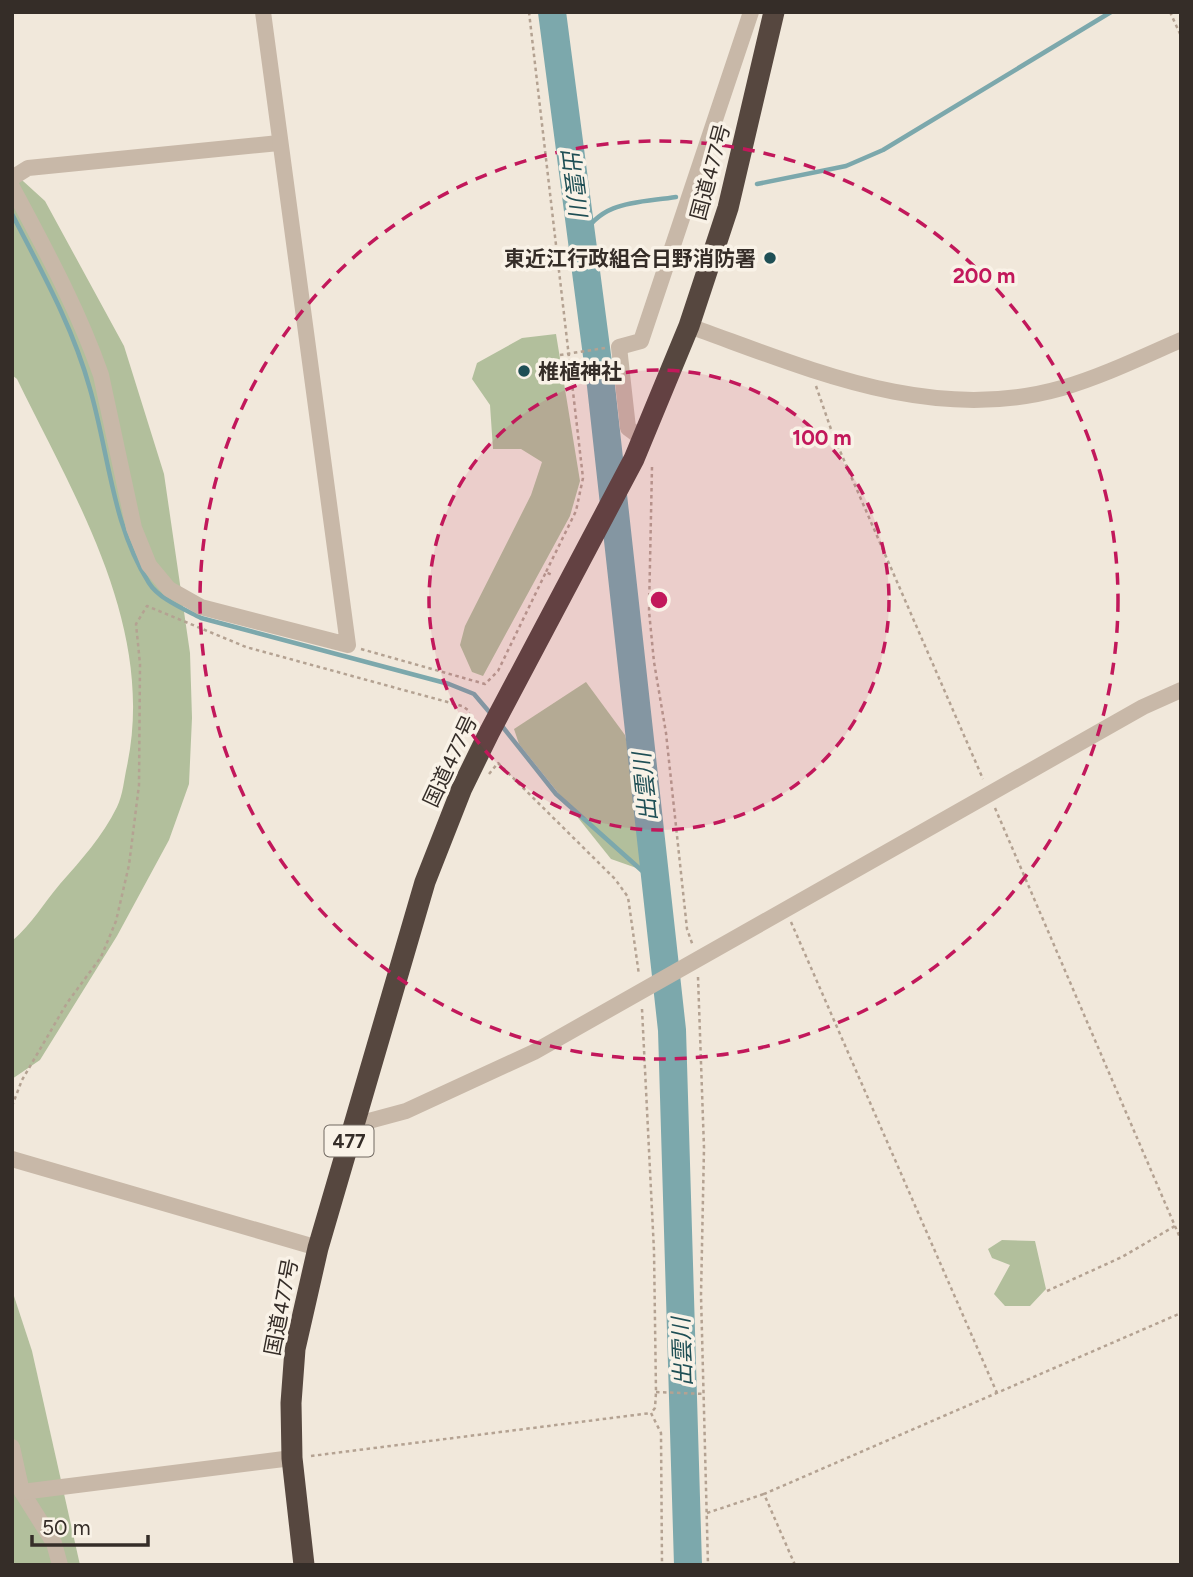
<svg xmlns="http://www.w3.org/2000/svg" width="1193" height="1577" viewBox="0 0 1193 1577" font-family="Figtree,'Noto Sans JP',sans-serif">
<rect width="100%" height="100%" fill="#f1e8db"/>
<g fill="#b2bf9c">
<path d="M 12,171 L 45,201 L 124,346 L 164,474 L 190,653 L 192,718 L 189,784 L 169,840 L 117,936 L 40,1060 L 12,1079 L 12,941 C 33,923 43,904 60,884 C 82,859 102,837 117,807 C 123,795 124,779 127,766 C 156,627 75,498 17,379 L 12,375 Z"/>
<polygon points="556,334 580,481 570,516 483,676 472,672 460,645 465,626 531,495 542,462 521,449 493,449 490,405 472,379 477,363 522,338"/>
<polygon points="586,682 625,735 633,766 645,871 611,859 519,744 514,729"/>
<polygon points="1002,1240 1035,1241 1046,1289 1030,1306 1005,1306 994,1294 1010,1265 992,1258 988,1249"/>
<polygon points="12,1290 32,1351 80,1565 12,1565"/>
</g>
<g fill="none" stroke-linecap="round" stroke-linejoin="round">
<g stroke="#7ca8ac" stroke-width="4.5">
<polyline points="757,184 846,166 883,150 1111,12"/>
<polyline points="700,193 715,191"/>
<path d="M 12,214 C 42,272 73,327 90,389 C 109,454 112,525 149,583 C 159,599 184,609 201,618 L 449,684 L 474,694 L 491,714"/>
<path d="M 582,238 C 600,200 639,203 676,197"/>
<polyline points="502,726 556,794 658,885"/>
</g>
<polyline stroke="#7ca8ac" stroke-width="28" points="552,12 601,386 672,1030 688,1565"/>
<g stroke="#b4a292" stroke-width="2.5" stroke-dasharray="3.5 3.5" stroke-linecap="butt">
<polyline points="529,12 583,478 576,511 546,572"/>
<polyline points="1170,12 1181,36"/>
<polyline points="560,355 605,348"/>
<polyline points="816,386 833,435 983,779"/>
<polyline points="652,467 649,611 654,662 666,733 687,929 693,946"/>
<polyline points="361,649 485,684 498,671 546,572 552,575"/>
<polyline points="489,774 498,763 615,879 628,897 639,975"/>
<polyline points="995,808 1181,1240"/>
<polyline points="791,922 997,1393"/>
<polyline points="698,977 704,1148 701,1295 708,1565"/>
<polyline points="642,1009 654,1251 656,1392 655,1408 651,1413"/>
<polyline points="12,1106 22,1080 67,1003 101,957 116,921 129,865 139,785 140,664 136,624 147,606 246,647 462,706 468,710 472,724"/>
<polyline points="1047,1291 1122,1257 1175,1226"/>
<polyline points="656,1392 705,1394"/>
<polyline points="651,1413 661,1433 662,1565"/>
<polyline points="311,1456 651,1413"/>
<polyline points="707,1513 764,1494"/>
<polyline points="795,1565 764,1494 1181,1313"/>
</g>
<g stroke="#c8b8a8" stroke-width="16">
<polyline points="12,178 28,168 279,143"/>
<path d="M 12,187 C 45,249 78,309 101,375 L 134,528 L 149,565 L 169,589 L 201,607 L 348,645 L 263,12"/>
<path d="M 689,326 C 810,369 932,425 1062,388 C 1103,376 1142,357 1181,340"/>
<polyline points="643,439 628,428 619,347 641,341 751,12"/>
<polyline points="354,1125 406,1111 534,1052 1143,707 1181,690"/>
<polyline points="12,1159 318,1248"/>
<polyline points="12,1447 22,1492 54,1543 60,1565"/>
<polyline points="22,1492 292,1458"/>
</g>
<polyline stroke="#56473f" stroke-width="21" points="304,1565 292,1458 291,1403 295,1349 318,1248 425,882 462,788 489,733 634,459 689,326 728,208 774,12"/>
</g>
<circle cx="659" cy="600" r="230" fill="#c2185b" fill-opacity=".12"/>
<g fill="none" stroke="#c2185b" stroke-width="3.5" stroke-dasharray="12 9">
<circle cx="659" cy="600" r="230"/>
<circle cx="659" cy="600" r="459"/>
</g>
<g fill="#1f4f55" stroke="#f9f2e7" stroke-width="2.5">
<circle cx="770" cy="258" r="7"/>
<circle cx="524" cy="371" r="7"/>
</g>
<g text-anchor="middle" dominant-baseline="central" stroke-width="7" stroke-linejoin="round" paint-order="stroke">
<rect fill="#f9f2e7" stroke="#706861" stroke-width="2" x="324.5" y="1125.5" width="49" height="31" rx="5"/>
<g font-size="19" font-weight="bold" fill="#352d28">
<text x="349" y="1141">477</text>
</g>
<g font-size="21" fill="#352d28" stroke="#f9f2e7">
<text transform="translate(710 172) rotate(-75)">国道477号</text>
<text transform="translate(450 761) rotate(-65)">国道477号</text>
<text transform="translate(281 1307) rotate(-79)">国道477号</text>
</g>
<g font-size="21" font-weight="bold" fill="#352d28" stroke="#f9f2e7" text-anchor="end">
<text x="756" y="258">東近江行政組合日野消防署</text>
<text x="538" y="371" text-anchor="start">椎植神社</text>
</g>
<g font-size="23" font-style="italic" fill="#1f4f55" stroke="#f9f2e7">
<text transform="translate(574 182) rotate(83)">出雲川</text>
<text transform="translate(645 787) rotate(-96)">出雲川</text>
<text transform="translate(682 1352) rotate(-92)">出雲川</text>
</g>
</g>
<circle cx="659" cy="600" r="10" fill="#c2185b" stroke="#f9f2e7" stroke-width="3.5"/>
<g font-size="21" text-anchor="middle" font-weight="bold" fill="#c2185b" stroke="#f9f2e7" stroke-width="7" stroke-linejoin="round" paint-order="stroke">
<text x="984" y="283">200 m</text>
<text x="822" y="445">100 m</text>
</g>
<rect width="1193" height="1577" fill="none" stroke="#352d28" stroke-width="28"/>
<path d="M32 1535v10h116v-10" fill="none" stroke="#352d28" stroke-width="3.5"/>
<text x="42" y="1535" font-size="21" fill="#352d28" stroke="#f9f2e7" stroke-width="5" paint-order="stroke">50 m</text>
</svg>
